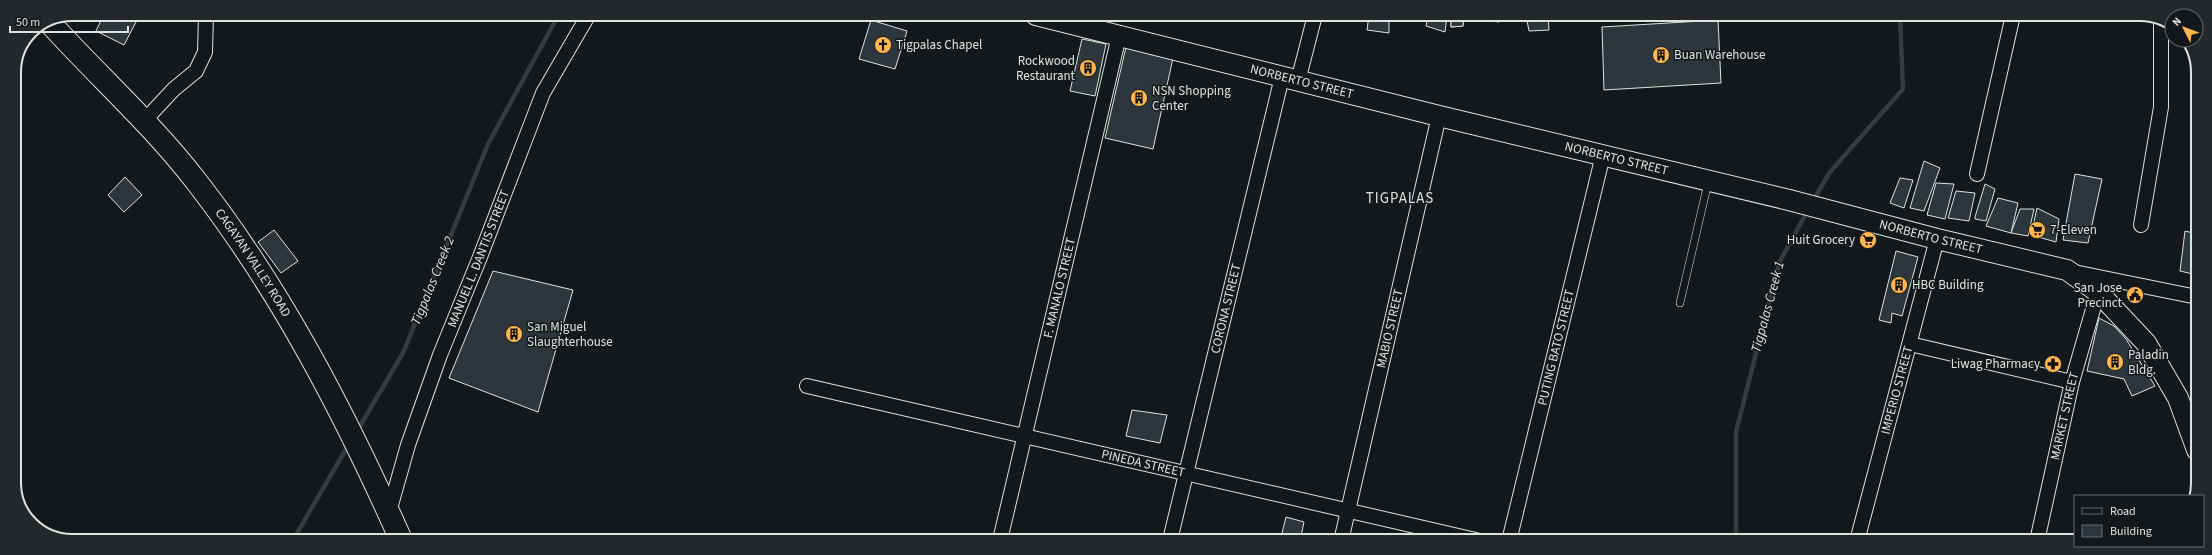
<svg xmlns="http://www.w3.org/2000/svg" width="2212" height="555" viewBox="0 0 2212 555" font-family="'Source Sans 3',sans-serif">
<rect width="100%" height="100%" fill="#14181c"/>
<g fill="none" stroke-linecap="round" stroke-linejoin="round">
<g stroke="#363b3e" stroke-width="4.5">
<polyline points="1813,201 1830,172 1903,89 1900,15"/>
<polyline points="357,431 403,353 488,144 559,14"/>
<polyline points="293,540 349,444"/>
<polyline points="1736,541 1736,432 1779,263 1808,210"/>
</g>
</g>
<g fill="#2c363c" stroke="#d8e6dc">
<polygon points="104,14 119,14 136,22 124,45 96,31"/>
<polygon points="1369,15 1389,15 1389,33 1367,30"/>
<polygon points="1428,15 1447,15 1445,32 1426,26"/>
<polygon points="1451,15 1464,15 1463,26 1451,27"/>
<polygon points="1451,15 1464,15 1463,26 1451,27"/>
<polygon points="1474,15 1499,15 1499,22 1474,19"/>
<polygon points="1526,15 1548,15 1549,30 1529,31"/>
<polygon points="871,20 907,31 895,69 859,59"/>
<polygon points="1718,20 1721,83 1604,90 1602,27"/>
<polygon points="1082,39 1106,44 1095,96 1070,91"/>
<polygon points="1126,47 1173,58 1153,149 1105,138"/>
<polygon points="1924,161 1940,168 1924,211 1910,208"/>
<polygon points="2075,174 2102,179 2088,243 2063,240"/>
<polygon points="125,177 142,195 124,212 108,195"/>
<polygon points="1900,178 1913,180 1904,208 1890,203"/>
<polygon points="1936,183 1954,184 1945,219 1927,215"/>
<polygon points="1985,184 1995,189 1986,221 1975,219 1975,217"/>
<polygon points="1956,191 1975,193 1969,221 1948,218"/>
<polygon points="1998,198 2018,203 2011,233 1986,226"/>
<polygon points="2037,208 2059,219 2056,242 2031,235"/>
<polygon points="2020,209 2034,209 2028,236 2011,233"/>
<polygon points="274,230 298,261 281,273 258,242"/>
<polygon points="2185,231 2197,234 2197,275 2180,271"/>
<polygon points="1896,251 1918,257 1902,316 1892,313 1891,323 1879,320"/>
<polygon points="493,271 573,290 538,412 449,378"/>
<polygon points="2099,318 2114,326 2126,339 2155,386 2132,396 2124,379 2087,371"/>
<polygon points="1132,410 1167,415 1160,443 1126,436"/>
<polygon points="1286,517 1304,522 1300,541 1280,541"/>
</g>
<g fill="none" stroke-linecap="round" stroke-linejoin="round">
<g stroke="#d8e6dc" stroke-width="8">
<polyline id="lane" points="1680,303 1708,183"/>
</g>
<g stroke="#d8e6dc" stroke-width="16">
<g id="street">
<polyline points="1086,27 1089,15"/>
<polyline points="1298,81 1315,15"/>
<polyline points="145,120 174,89 196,71 205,52 206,14"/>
<polyline points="1977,174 2013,15"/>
<polyline points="2141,225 2161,107 2161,21"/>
<polyline points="2074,272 2197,297"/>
<polyline points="1910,344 2072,382"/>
<path id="s1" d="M 807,386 L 1480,541"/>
<path id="s2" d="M 389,512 L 408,445 L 440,355 L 480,257 L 543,93 L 589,14"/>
<path id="s3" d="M 1000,540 L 1119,36"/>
<path id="s4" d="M 1170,540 L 1282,77"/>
<path id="s5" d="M 1341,541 L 1439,116"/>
<path id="s6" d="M 1509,541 L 1603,155"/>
<path id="s7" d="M 1857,541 L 1937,239"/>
<path id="s8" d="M 2037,541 L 2072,382 L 2098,292"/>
</g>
</g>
<g stroke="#d8e6dc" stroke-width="22">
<g id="secondary">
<path id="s9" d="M 1036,15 L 1439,116 L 1789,200 L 1937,239 L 2067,270 L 2098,292 L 2146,343 L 2178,398 L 2197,450"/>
</g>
</g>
<g stroke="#d8e6dc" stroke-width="24">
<g id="highway">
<path id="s10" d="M 50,23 C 98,76 152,124 196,181 C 281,290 345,414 401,540"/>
</g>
</g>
<use href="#lane" stroke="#14181c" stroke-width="7"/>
<use href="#street" stroke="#14181c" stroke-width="14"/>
<use href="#secondary" stroke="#14181c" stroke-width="20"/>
<use href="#highway" stroke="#14181c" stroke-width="22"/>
</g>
<defs>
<g id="church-disc" transform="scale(0.9)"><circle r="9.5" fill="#ffb74d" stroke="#14181c"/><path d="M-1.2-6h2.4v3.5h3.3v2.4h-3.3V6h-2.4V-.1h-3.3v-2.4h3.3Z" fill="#111"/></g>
<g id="building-disc" transform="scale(0.9)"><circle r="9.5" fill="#ffb74d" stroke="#14181c"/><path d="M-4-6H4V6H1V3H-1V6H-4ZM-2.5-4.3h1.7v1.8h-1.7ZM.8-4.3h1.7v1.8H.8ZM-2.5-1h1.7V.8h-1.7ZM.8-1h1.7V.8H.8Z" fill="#111"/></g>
<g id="supermarket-disc" transform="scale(0.9)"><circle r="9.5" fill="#ffb74d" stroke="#14181c"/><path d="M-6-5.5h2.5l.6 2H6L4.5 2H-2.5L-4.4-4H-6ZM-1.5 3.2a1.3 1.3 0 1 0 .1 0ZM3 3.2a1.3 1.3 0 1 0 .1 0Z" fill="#111"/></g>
<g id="civic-disc" transform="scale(0.9)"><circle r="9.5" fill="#ffb74d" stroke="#14181c"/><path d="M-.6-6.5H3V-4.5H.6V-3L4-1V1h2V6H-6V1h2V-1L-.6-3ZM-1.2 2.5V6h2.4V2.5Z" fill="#111"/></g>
<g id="pharmacy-disc" transform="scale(0.9)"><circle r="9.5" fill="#ffb74d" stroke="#14181c"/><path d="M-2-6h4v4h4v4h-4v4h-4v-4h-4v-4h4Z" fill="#111"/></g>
</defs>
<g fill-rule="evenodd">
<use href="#church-disc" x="883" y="45"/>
<use href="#building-disc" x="1661" y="55"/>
<use href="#building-disc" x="1088" y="68"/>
<use href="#building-disc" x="1139" y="98"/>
<use href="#supermarket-disc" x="2037" y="230"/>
<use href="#supermarket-disc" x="1868" y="240"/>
<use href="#building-disc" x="1899" y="285"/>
<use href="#civic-disc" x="2135" y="295"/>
<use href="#building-disc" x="514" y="334"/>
<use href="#building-disc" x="2115" y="362"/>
<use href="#pharmacy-disc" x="2053" y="364"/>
</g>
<g text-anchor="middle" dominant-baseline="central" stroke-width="3" stroke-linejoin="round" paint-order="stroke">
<g font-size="13" fill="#d8e6dc" stroke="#14181c" text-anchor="start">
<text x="896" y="45">Tigpalas Chapel</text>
<text x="1674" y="55">Buan Warehouse</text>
<text x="1075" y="61" text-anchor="end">Rockwood<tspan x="1075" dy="15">Restaurant</tspan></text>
<text x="1152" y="91">NSN Shopping<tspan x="1152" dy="15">Center</tspan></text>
<text x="2050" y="230">7-Eleven</text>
<text x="1855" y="240" text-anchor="end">Huit Grocery</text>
<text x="1912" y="285">HBC Building</text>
<text x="2122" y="288" text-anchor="end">San Jose<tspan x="2122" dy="15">Precinct</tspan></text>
<text x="527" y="327">San Miguel<tspan x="527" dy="15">Slaughterhouse</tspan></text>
<text x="2128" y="355">Paladin<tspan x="2128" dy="15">Bldg.</tspan></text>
<text x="2040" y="364" text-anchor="end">Liwag Pharmacy</text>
</g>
<g font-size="13" fill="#d8e6dc" stroke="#14181c">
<text stroke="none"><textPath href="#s9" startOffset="274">NORBERTO STREET</textPath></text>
<text stroke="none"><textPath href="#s9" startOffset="598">NORBERTO STREET</textPath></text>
<text stroke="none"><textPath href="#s9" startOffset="922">NORBERTO STREET</textPath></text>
<text stroke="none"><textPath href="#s2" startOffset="269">MANUEL L. DANTIS STREET</textPath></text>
<text stroke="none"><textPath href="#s10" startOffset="315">CAGAYAN VALLEY ROAD</textPath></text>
<text stroke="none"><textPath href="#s3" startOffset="259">F. MANALO STREET</textPath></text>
<text stroke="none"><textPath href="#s4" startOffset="238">CORONA STREET</textPath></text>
<text stroke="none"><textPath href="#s5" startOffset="218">MABIO STREET</textPath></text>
<text stroke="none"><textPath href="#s6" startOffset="199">PUTING BATO STREET</textPath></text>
<text stroke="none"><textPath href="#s7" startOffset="156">IMPERIO STREET</textPath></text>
<text stroke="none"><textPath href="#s8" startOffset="128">MARKET STREET</textPath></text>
<text stroke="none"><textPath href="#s1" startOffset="345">PINEDA STREET</textPath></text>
</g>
<g font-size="14" font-style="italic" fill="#d8e6dc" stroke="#14181c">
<text transform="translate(433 281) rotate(-68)">Tigpalas Creek 2</text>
<text transform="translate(1768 307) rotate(-75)">Tigpalas Creek 1</text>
</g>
<g font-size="15" letter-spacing="1" fill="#d8e6dc" stroke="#14181c">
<text x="1400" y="198">TIGPALAS</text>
</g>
</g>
<path d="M0 0H2212V555H0ZM72 21H2140A51 51 0 0 1 2191 72V483A51 51 0 0 1 2140 534H72A51 51 0 0 1 21 483V72A51 51 0 0 1 72 21Z" fill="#24282b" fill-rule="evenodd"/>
<path fill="none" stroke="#d8e6dc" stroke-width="2" d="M72 21H2140A51 51 0 0 1 2191 72V483A51 51 0 0 1 2140 534H72A51 51 0 0 1 21 483V72A51 51 0 0 1 72 21Z"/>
<rect x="2074" y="495" width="130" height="52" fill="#14181c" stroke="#626a69"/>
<rect x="2082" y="508" width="20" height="6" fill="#14181c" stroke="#626a69"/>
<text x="2110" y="515" font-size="12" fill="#d8e6dc">Road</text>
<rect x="2082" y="525" width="20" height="12" fill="#2c363c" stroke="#626a69"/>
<text x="2110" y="535" font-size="12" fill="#d8e6dc">Building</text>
<g transform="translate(2184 28) rotate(312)"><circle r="19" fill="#14181c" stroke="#626a69"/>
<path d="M0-3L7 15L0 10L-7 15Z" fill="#ffb74d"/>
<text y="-6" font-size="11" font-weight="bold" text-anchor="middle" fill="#d8e6dc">N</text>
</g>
<path d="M10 26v6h118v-6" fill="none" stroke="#d8e6dc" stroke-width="2"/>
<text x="16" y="26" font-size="12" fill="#d8e6dc" stroke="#14181c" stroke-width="3" paint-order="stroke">50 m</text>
</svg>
